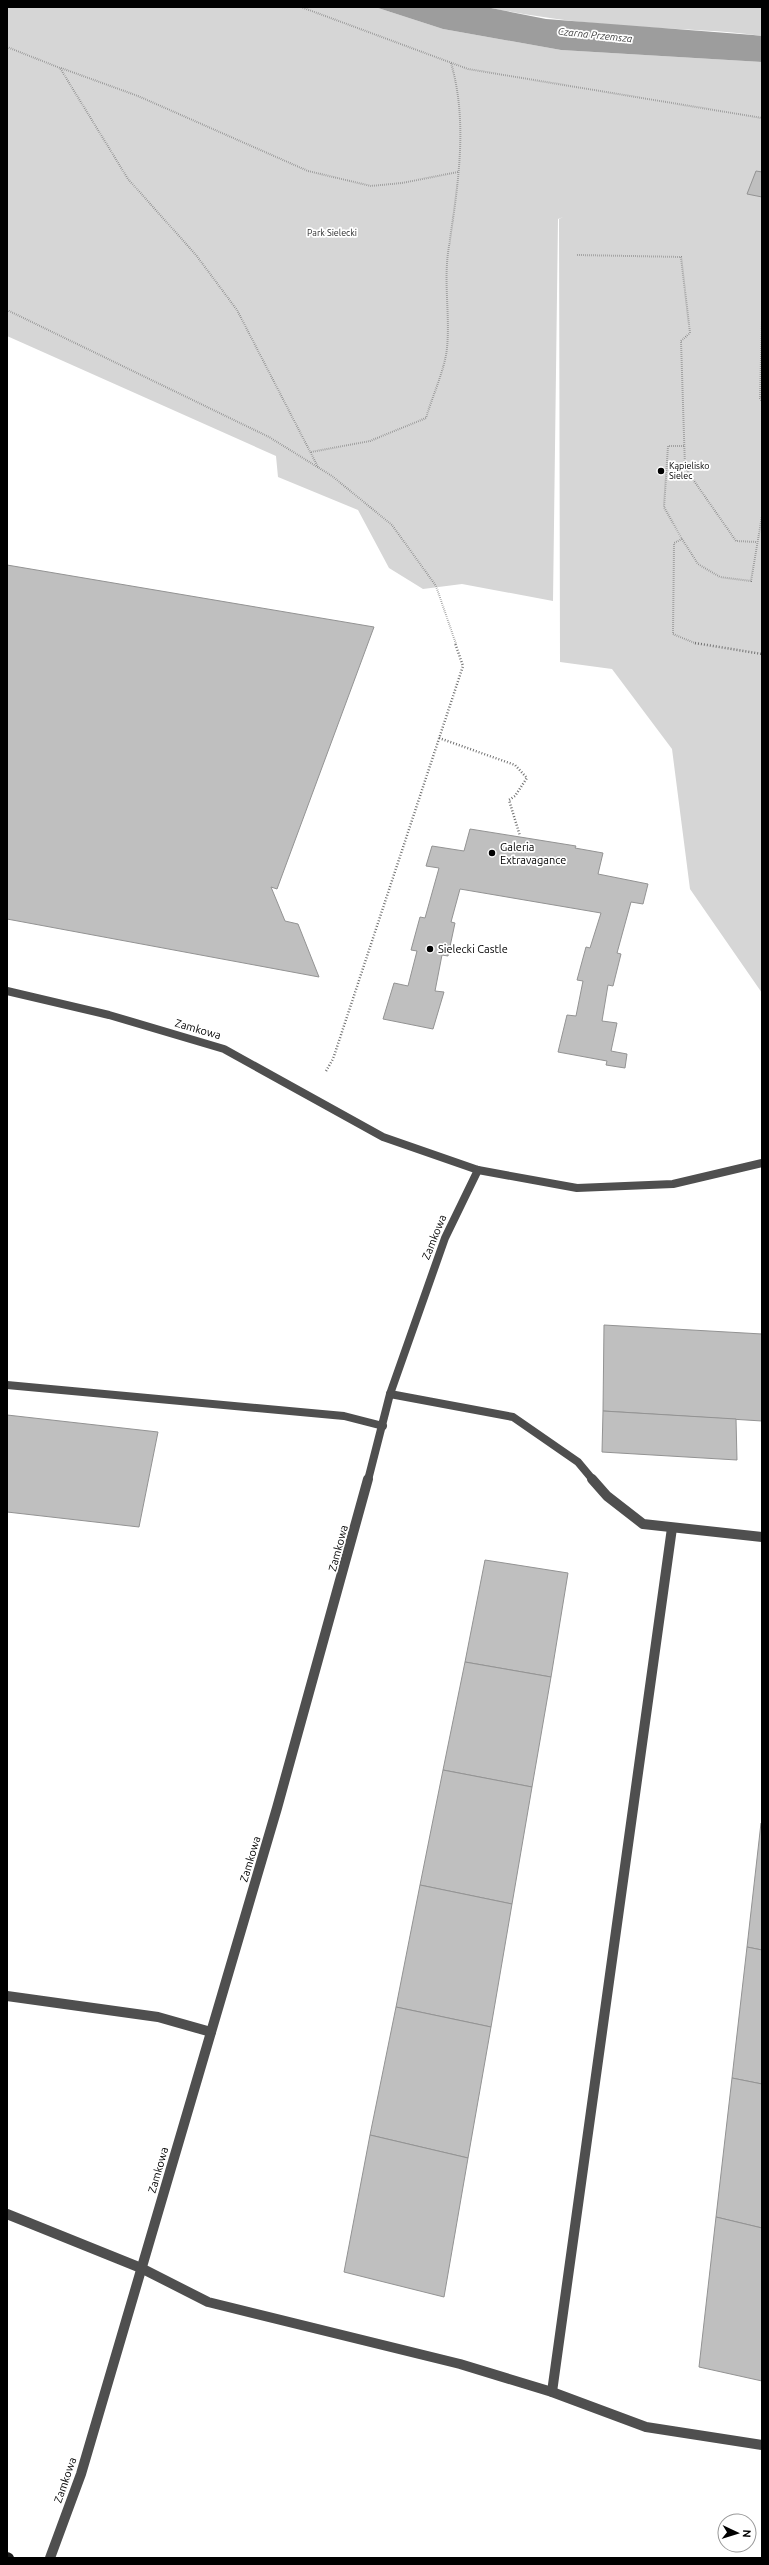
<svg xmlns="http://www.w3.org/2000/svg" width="769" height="2565" viewBox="0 0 769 2565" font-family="Ubuntu,sans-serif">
<rect width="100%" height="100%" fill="#fff"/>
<g fill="#d6d6d6">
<polygon points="7,7 375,7 443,29 561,50 762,62 762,993 690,889 672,749 612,669 560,662 559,219 563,217 558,219 553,601 462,584 423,589 389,568 358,510 278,477 276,456 7,336"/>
<path d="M 486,7 L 762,7 L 762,36 C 722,30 683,30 643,27 C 589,24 540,18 486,7 Z"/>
</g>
<polygon fill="#9d9d9d" points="375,7 486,7 546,19 753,35 762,36 762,62 561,50 443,29"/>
<g fill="#bfbfbf" stroke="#939393">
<polygon points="756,171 762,172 762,197 747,194"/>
<polygon points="7,565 374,627 277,889 271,887 285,921 298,924 319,977 7,919"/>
<polygon points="470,829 576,846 575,848 603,853 598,874 648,884 643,904 631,902 617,953 621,954 613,986 608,985 602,1021 617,1023 611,1051 627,1054 625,1068 606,1065 607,1061 558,1052 567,1015 576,1016 583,981 577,980 586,947 590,948 601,913 460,889 451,922 455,923 448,956 442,955 435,991 444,992 433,1029 383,1019 394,983 408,986 417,951 411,950 420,917 425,918 439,868 426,866 432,846 464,851"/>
<polygon points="604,1325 762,1334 762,1421 603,1411"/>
<polygon points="603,1411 736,1419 737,1460 602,1452"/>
<polygon points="7,1415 158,1432 139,1527 7,1512"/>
<polygon points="485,1560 568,1573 551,1677 465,1662"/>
<polygon points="465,1662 551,1677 532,1787 443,1770"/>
<polygon points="443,1770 532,1787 512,1904 420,1885"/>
<polygon points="761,1823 762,1823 762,1950 747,1947"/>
<polygon points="420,1885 512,1904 491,2027 396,2007"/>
<polygon points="747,1947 762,1950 762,2084 732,2078"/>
<polygon points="396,2007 491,2027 468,2158 370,2135"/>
<polygon points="732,2078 762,2084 762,2228 716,2217"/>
<polygon points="370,2135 468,2158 444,2297 344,2272"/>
<polygon points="716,2217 762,2228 762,2381 699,2367"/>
</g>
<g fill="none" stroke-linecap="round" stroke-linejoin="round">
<g stroke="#717171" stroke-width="2" stroke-dasharray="0.5 1.5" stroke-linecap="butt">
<polyline points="301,7 468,69 762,118"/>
<polyline points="7,47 60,68 128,179 196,255 237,310 318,467"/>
<polyline points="61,68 138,96 308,171 371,186 402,183 458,172"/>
<polyline points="577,255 681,257 690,333 681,341 685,468 736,541 757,542"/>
<polyline points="7,310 269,437 332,476 392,525 436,586 456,644"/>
<polyline points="762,320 760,398 762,402"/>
<polyline points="684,446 668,446 664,507 682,539 698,564 720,577 751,581 762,516"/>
<path d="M 311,452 L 370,441 L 426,418 C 432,397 445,369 447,348 C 450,317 444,284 448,253 C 457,190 469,125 451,63"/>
<polyline points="682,539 674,543 673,634 697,644"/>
</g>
<g stroke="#717171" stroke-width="2.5" stroke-dasharray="1 2" stroke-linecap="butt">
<polyline points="695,643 762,654"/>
<polyline points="439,738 515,765 527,778 515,796 509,800 520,836"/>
<polyline points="326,1071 333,1059 463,666 455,643"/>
</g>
<g stroke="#4f4f4f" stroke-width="8">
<polyline points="7,1385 344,1416 383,1426"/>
<polyline points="390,1394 513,1417 578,1462 593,1480"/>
</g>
<g stroke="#4f4f4f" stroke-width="10">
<polyline points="592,1479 607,1496 643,1524 762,1537"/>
<polyline points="7,1996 158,2017 211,2032"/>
<polyline points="7,2214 141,2268 208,2302 460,2364 552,2392 646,2427 762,2445"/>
<polyline points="552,2392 672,1528"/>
</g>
<g stroke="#4f4f4f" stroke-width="8">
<polyline points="7,991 109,1015 224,1049 383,1137 478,1170 577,1188 673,1184 762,1163"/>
<polyline points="368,1480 390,1394 445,1238 478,1170"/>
</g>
<polyline stroke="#4f4f4f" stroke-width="10" points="50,2558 81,2474 277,1808 368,1479"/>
<polyline stroke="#1c1c1c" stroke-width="10" points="7,2557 9,2558"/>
</g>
<g fill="#000" stroke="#fff" stroke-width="1.5">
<circle cx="661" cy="471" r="4"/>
<circle cx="492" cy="853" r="4"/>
<circle cx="430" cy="949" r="4"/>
</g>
<g text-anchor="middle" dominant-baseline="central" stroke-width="3.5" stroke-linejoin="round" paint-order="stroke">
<g font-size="9" fill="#2d2d2d" stroke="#fff">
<text x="332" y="233">Park Sielecki</text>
</g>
<g font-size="9" fill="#000" stroke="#fff" text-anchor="start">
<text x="669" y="466">Kąpielisko<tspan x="669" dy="10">Sielec</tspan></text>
</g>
<g font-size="10" font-style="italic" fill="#3e3e3e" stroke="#fff">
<text transform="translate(595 35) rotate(6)">Czarna Przemsza</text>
</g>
<g font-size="11" fill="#000" stroke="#fff" text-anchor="start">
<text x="500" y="847">Galeria<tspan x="500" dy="13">Extravagance</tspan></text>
<text x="438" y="949">Sielecki Castle</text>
</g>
<g font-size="11" fill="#000" stroke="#fff">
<text transform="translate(198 1029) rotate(16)">Zamkowa</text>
<text transform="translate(434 1237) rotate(-68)">Zamkowa</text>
<text transform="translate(338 1548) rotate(-75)">Zamkowa</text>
<text transform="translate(250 1859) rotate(-73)">Zamkowa</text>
<text transform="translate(158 2170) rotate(-74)">Zamkowa</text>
<text transform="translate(65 2480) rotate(-71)">Zamkowa</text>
</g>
</g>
<rect width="769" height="2565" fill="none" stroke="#000000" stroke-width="16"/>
<g transform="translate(737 2533) rotate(94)"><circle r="19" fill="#ffffff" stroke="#999999"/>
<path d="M0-3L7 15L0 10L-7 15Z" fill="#000000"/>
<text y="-6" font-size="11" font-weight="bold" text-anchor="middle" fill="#000000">N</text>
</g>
</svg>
